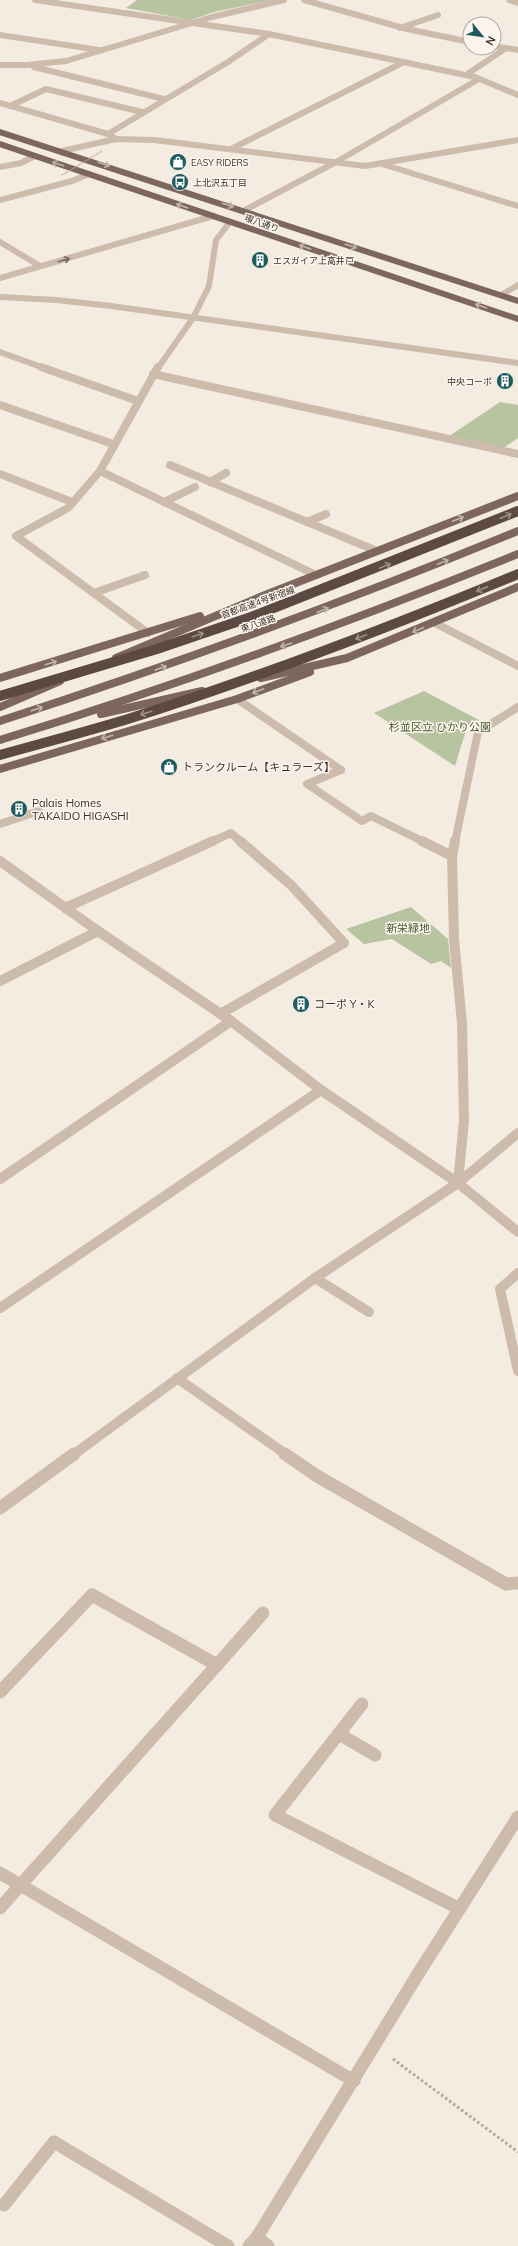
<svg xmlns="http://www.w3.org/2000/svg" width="518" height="2246" viewBox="0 0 518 2246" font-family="Mulish,'Noto Sans JP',sans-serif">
<rect width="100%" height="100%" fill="#f4ebe1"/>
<g fill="#b8c4a0">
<polygon points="137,0 272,0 214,12 191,20 126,8"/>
<polygon points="500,402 518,405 518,438 502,449 448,437"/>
<polygon points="424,691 479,720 467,727 455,766 374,713"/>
<polygon points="411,907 448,939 451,968 441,961 431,964 392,939 364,944 346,929"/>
</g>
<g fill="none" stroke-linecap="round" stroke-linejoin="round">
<polyline stroke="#b9a596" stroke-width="3" stroke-dasharray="2.5 2.5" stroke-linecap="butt" points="393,2059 518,2152"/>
<g stroke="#cdbbac" stroke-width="6">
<polyline points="509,0 518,3"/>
<polyline points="400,28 438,15"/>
<polyline points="0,103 108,134"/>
<polyline points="10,106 46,89 142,112"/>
<polyline points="382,164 518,206"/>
<polyline points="0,200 72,181 89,174"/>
<polyline points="0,242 40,266"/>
<polyline points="501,295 518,285"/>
<polyline points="0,352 44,368"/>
</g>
<g stroke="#cdbbac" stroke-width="8">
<polyline points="41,367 138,401"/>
<polyline points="170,465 377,551"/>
<polyline points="0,474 72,502"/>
<polyline points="210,482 226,473"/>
<polyline points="164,502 195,487"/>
<polyline points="307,522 326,514"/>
<polyline points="94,593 145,575"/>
<polyline points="237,699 341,770"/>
<polyline points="341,770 307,784 362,821 371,816 424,842"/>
<polyline points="0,824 39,811"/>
</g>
<g stroke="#cdbbac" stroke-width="10">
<polyline points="422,841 452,856"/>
<polyline points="0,981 98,931"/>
<polyline points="518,1273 500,1289 518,1371"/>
<polyline points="315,1278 369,1312"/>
</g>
<g stroke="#cdbbac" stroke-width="13">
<polyline points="362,1704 275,1815 458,1908"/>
<polyline points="339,1734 375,1755"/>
<polyline points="4,2205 54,2142 228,2246"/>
<polyline points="257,2237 268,2246"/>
</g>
<g stroke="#cdbbac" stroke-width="6">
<polyline points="35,0 269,34 475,77 518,95"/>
<polyline points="304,0 407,29 470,42"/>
<polyline points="0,35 99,50"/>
<polyline points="494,46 518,50"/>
<polyline points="0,65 27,65 66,61 212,17 284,0"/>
<polyline points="34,67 164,99"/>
<polyline points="466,75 506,48"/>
<polyline points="116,139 108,134 228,62 269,34"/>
<polyline points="231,149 404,62"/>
<polyline points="62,151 116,139 154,140 365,166 518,140"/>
<polyline points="0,167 21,163 35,156"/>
<polyline points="245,210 336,162 479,79"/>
<polyline points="0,278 213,216"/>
<polyline points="0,297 56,300 111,306 518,363"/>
<polyline points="158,368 193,318 209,286 216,240 230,222"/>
</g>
<g stroke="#cdbbac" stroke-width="8">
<polyline points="158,367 100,471 316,575"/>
<polyline points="153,374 518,454"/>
<polyline points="0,405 113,444"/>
<polyline points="100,471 68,508 16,536 148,633"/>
<polyline points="435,623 518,666"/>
<polyline points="211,842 231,833 241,842"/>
<polyline points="455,842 478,732 518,707"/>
</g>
<g stroke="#cdbbac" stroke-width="10">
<polyline points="455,841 452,856 454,939 462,1023 464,1120 458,1183"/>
<polyline points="0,861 98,931 231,1021 321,1090 458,1183 518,1232"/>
<polyline points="65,908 213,841"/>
<polyline points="220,1014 344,943 291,885 240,841"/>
<polyline points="0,1179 231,1021"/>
<polyline points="0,1308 321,1090"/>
<polyline points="177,1378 287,1455"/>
<polyline points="73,1455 315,1278 458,1183 518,1133"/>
</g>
<g stroke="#cdbbac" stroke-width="13">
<polyline points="285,1454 317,1476 506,1584 518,1583"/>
<polyline points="0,1508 74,1454"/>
<polyline points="217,1665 263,1613"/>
<polyline points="0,1692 92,1595 217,1665 0,1908"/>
<polyline points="0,1873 354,2081"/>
<polyline points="249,2246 257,2237 418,1974 518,1817"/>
</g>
<g stroke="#7d675c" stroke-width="6">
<polyline points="0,132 518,301"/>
<polyline points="0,144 518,319"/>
</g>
<g stroke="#7d675c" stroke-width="8">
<polyline points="116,658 265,595 518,496"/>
<polyline points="0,678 200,616"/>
<polyline points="261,678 347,658 518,587"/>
<polyline points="0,707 60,681"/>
<polyline points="101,714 202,691"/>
<path d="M 0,721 C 175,664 348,601 518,531"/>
<path d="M 0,740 C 176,686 348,623 518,554"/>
<polyline points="0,769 237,699 310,672"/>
</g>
<polyline stroke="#b9a596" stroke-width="1.5" stroke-dasharray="1 1" stroke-linecap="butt" points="62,175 102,151"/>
<g stroke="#5c4a42" stroke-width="10">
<polyline points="0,696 157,649 251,617 518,511"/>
<path d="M 0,755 C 43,743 85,732 128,719 C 260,677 390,627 518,574"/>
</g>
</g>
<defs><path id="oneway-shaft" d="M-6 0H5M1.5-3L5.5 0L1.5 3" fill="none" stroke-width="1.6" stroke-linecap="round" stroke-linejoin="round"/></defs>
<g stroke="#c2b5ac">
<use href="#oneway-shaft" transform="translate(58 164) rotate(-162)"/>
<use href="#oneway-shaft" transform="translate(104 164) rotate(18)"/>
<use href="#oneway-shaft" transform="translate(228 205) rotate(18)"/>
<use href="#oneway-shaft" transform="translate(182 206) rotate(-161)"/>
<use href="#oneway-shaft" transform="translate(351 246) rotate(18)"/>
<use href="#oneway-shaft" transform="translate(305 247) rotate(-161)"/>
<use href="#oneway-shaft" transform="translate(481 306) rotate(-161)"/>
<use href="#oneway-shaft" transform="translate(458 519) rotate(-21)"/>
<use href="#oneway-shaft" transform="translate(443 562) rotate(-22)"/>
<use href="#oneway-shaft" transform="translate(323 610) rotate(-21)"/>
<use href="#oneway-shaft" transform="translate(418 630) rotate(158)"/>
<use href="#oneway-shaft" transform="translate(286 645) rotate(161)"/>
<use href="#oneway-shaft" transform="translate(51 663) rotate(-17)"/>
<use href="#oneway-shaft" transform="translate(161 668) rotate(-19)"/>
<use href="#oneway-shaft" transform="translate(258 691) rotate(159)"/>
<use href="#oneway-shaft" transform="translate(37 709) rotate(-18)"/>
<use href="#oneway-shaft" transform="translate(107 737) rotate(163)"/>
</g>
<use stroke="#7d6f65" href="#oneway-shaft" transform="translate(64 260) rotate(-16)"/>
<g stroke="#9c8e87">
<use href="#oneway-shaft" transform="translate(506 516) rotate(-22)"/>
<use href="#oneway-shaft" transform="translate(385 566) rotate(-22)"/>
<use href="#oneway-shaft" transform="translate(482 589) rotate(157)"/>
<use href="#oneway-shaft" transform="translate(198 635) rotate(-18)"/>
<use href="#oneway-shaft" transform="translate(361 637) rotate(159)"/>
<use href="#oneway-shaft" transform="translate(146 713) rotate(162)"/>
</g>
<defs>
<g id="shop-disc" transform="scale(0.9)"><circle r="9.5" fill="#1f5a5e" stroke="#fbf5ee"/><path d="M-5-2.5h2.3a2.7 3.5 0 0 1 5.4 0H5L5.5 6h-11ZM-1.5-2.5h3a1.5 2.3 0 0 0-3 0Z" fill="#fff"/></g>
<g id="bus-disc" transform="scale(0.9)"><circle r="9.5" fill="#1f5a5e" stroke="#fbf5ee"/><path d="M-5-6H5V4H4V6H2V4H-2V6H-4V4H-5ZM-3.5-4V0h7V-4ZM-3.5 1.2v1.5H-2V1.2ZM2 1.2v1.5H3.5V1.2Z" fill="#fff"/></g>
<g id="building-disc" transform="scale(0.9)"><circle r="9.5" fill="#1f5a5e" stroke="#fbf5ee"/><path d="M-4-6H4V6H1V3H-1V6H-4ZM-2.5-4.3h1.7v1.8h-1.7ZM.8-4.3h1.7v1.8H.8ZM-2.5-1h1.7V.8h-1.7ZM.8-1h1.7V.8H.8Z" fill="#fff"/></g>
</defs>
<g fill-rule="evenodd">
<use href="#shop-disc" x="178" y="162"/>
<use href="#bus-disc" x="180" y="182"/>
<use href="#building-disc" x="260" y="260"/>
<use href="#building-disc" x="505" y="381"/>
<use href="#shop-disc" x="169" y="767"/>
<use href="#building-disc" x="19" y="809"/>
<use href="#building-disc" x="301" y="1004"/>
</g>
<g text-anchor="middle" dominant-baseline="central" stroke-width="3" stroke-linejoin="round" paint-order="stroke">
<g font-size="9" fill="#3b302b" stroke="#fbf5ee" text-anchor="start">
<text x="191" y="162">EASY RIDERS</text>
<text x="193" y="182">上北沢五丁目</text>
<text x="273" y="260">エスガイア上高井戸</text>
<text x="492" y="381" text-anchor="end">中央コーポ</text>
</g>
<g font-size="9" fill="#3b302b" stroke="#fbf5ee">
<text transform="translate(262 223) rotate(19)">環八通り</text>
<text transform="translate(258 602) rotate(-20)">首都高速4号新宿線</text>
<text transform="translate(258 623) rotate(-19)">東八道路</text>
</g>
<g font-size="11" fill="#4a5a2e" stroke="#fbf5ee">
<text x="440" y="727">杉並区立 ひかり公園</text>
<text x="408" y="928">新栄緑地</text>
</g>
<g font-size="11" fill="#3b302b" stroke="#fbf5ee" text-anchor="start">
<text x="182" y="767">トランクルーム【キュラーズ】</text>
<text x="32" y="803">Palais Homes<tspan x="32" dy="13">TAKAIDO HIGASHI</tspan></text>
<text x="314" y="1004">コーポ Y・K</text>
</g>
</g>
<g transform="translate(482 36) rotate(119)"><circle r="19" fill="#fbf5ee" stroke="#aea6a0"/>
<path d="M0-3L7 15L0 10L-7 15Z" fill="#1f5a5e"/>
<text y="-6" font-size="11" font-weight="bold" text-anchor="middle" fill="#3b302b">N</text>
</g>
</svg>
